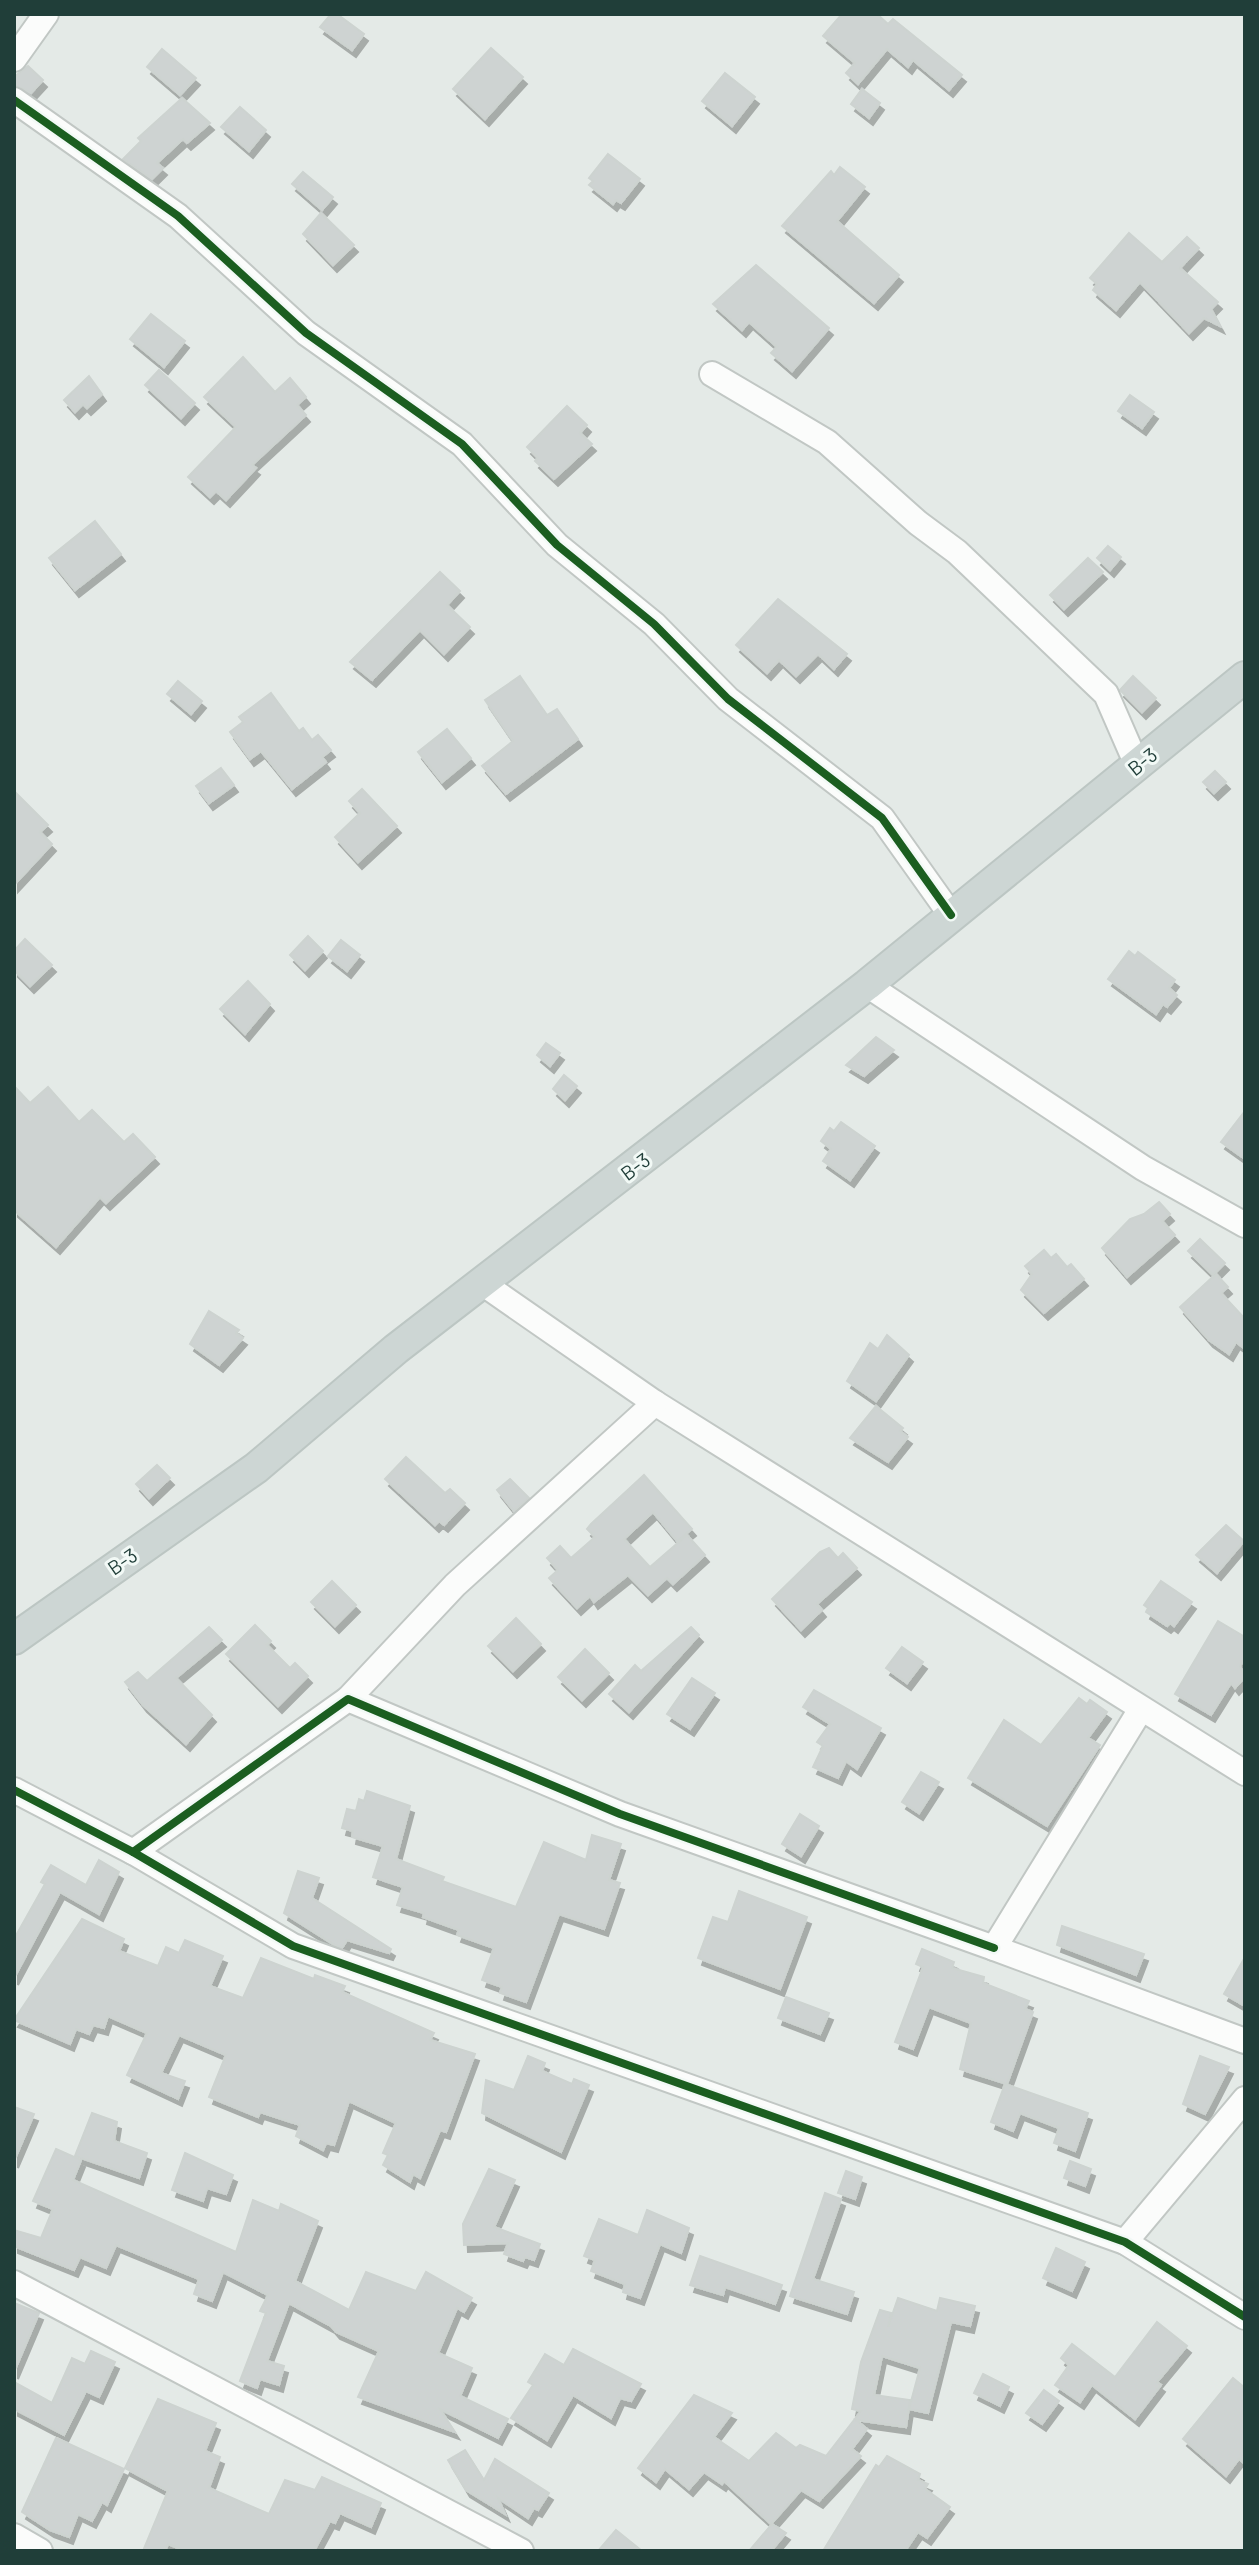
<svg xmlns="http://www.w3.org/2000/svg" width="1259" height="2565" viewBox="0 0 1259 2565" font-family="Barlow,sans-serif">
<defs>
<filter id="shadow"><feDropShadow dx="4" dy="7" stdDeviation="0" flood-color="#0004"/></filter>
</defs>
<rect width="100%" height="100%" fill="#e4eae7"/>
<g fill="#ced3d2" stroke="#cdd3d0" stroke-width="2" filter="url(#shadow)">
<polygon points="331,14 337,14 364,34 352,50 320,27"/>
<polygon points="842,14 877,14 888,24 893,19 962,75 949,90 913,60 908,67 887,49 858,84 846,73 855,63 823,36"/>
<polygon points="491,48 523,77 485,119 453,89"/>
<polygon points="162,49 196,78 180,95 147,67"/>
<polygon points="28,66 43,80 31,93 14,85 14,77"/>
<polygon points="725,73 755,97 732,126 702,101"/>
<polygon points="862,89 880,103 869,118 851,104"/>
<polygon points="182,98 210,123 187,143 183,139 157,163 163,168 152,179 123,159 141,141 138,138"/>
<polygon points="240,107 266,130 249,151 221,127"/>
<polygon points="608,154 640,179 621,203 616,200 613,204 589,185 593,181 589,178"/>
<polygon points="840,167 865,187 837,221 899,275 874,303 782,226 831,171 834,175"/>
<polygon points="303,172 333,197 322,210 292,184"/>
<polygon points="321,213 354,245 333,265 303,234"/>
<polygon points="1129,233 1162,262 1187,237 1199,248 1180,268 1218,302 1211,309 1220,326 1204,318 1189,333 1140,282 1116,310 1093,290 1097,284 1090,278"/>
<polygon points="756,265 829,328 792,371 771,353 777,347 749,322 742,330 713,304"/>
<polygon points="151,314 185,341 164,367 130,339"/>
<polygon points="243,357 275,392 290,378 306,397 297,405 306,415 252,465 256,468 226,500 216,491 210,497 188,477 236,427 204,397"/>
<polygon points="159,370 195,403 181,418 145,385"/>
<polygon points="89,376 102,394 87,408 83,404 75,412 64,400"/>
<polygon points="1130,395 1154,412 1142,428 1118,411"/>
<polygon points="567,406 587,425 580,433 592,444 554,479 535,461 538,458 527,447"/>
<polygon points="95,521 121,554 75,590 49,558"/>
<polygon points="1108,546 1121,557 1110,570 1097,558"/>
<polygon points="1088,558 1103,572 1064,609 1050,595"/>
<polygon points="440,572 460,591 447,605 470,627 444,654 420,630 372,680 350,662"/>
<polygon points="778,599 847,654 834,669 818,654 796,676 779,660 767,673 736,645"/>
<polygon points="520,676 547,715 557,709 578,739 506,794 482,766 513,741 485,700"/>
<polygon points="1133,676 1156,698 1142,712 1120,690"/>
<polygon points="178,681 202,701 191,714 167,694"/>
<polygon points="271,693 299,731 303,728 312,740 318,735 331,750 322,757 326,762 292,789 261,751 250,759 230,732 243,722 239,717"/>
<polygon points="447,729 471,758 442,782 418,752"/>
<polygon points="221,768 234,785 209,803 196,786"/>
<polygon points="1215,771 1226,782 1214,793 1203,782"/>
<polygon points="362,789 397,826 358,862 335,837 360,813 349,801"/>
<polygon points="14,791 48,825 40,832 52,844 14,885"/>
<polygon points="308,936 323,951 305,970 290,955"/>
<polygon points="25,939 52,965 30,986 14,970 14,951"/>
<polygon points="341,940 360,955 347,971 328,956"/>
<polygon points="1129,951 1135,956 1138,952 1175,980 1169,988 1177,995 1167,1007 1163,1004 1156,1014 1108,979"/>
<polygon points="248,981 270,1004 245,1034 220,1009"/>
<polygon points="876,1037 894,1050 864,1076 846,1065"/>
<polygon points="546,1043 560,1053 550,1066 537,1055"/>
<polygon points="564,1075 577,1086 565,1100 553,1089"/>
<polygon points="14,1086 30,1103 48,1087 79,1122 92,1110 124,1142 133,1134 155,1157 106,1203 100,1197 56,1247 14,1210"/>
<polygon points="1245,1111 1245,1159 1221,1142"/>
<polygon points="841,1122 875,1146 850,1180 823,1161 831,1149 821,1141 830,1128 834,1131"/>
<polygon points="1159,1202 1170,1214 1162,1221 1175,1235 1127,1277 1102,1248 1130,1219 1144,1214"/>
<polygon points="1200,1239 1225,1263 1213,1275 1188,1251"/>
<polygon points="1044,1250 1051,1258 1056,1254 1067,1267 1071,1264 1084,1279 1044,1313 1021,1290 1032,1274 1025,1266"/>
<polygon points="1216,1274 1228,1287 1221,1293 1245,1319 1245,1349 1236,1342 1229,1354 1209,1340 1180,1307"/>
<polygon points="209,1311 239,1330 236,1333 243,1338 219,1365 190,1344"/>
<polygon points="887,1335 909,1355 876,1401 847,1381 870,1343 878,1349"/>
<polygon points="876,1406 903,1428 900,1431 908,1437 888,1462 850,1438"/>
<polygon points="406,1457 445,1493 450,1489 465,1503 444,1525 439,1521 435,1525 385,1479"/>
<polygon points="157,1465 170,1478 149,1498 136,1484"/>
<polygon points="644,1475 692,1529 677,1541 653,1512 624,1539 650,1567 687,1535 705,1555 673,1584 667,1578 648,1595 628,1575 594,1602 590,1596 577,1608 549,1578 558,1570 547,1558 560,1546 571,1558 595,1537 587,1529 591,1524"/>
<polygon points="510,1479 529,1498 514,1511 497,1490"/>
<polygon points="1226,1525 1244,1541 1217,1573 1196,1555"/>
<polygon points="829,1548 838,1558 843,1553 857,1568 817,1604 822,1610 801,1630 772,1599 820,1552"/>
<polygon points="332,1581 356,1605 335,1626 311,1602"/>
<polygon points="1161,1581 1192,1602 1174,1626 1170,1623 1167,1626 1146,1612 1148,1608 1144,1605"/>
<polygon points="516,1618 541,1644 513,1671 488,1646"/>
<polygon points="1218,1621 1245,1637 1245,1658 1240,1666 1245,1677 1235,1688 1231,1683 1211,1715 1175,1694"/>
<polygon points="255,1625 271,1641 267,1645 290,1668 295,1663 308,1676 278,1706 226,1654"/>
<polygon points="209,1627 222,1640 176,1678 212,1715 186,1744 143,1705 125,1682 138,1672 147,1681"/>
<polygon points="691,1627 699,1635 629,1712 609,1694 635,1665 641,1671"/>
<polygon points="902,1647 923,1662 907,1683 886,1668"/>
<polygon points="585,1649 609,1673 582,1700 558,1677"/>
<polygon points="692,1678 715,1693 690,1729 667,1714"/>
<polygon points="814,1690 881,1728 857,1769 846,1761 838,1778 813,1767 823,1746 817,1742 830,1724 803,1707"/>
<polygon points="1079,1698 1087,1704 1090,1700 1107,1712 1088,1738 1100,1745 1047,1826 968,1778 1004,1720 1041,1745"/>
<polygon points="921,1772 939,1782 919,1813 902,1802"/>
<polygon points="367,1791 410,1806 396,1859 444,1877 442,1881 516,1907 544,1842 586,1860 592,1835 621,1844 609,1880 620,1883 604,1929 559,1914 526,2002 500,1993 502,1987 482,1980 494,1948 457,1935 459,1930 423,1917 424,1913 397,1905 403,1887 373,1877 383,1846 352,1837 353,1831 342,1828 347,1809 356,1811 359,1799 364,1801"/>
<polygon points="800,1814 819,1826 801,1856 782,1844"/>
<polygon points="99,1860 119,1872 99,1914 60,1892 14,1978 14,1939 45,1884 41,1882 51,1865 86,1885"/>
<polygon points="298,1871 319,1878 312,1898 391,1949 389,1953 347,1940 342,1948 333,1944 284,1913"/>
<polygon points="739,1891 807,1917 780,1989 698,1958 713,1917 728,1922"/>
<polygon points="82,1919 124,1939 119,1951 158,1966 166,1947 179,1953 185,1940 223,1956 210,1986 243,1998 261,1958 314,1979 315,1975 345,1986 342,1992 434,2033 430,2040 475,2054 446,2132 440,2130 420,2178 413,2174 410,2182 383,2165 388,2155 383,2153 396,2123 349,2101 334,2145 326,2143 323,2150 296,2136 300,2125 260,2112 258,2117 209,2097 226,2055 179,2035 161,2073 185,2081 178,2099 127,2075 147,2033 108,2016 104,2028 93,2025 89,2034 76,2029 70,2044 14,2020"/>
<polygon points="1062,1926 1144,1954 1136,1975 1057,1945"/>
<polygon points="922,1949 954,1962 952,1968 984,1977 983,1983 1029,2001 1025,2009 1033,2012 1007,2084 960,2069 971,2023 929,2007 913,2049 895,2042 923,1967 916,1964"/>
<polygon points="1245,1957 1245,2006 1224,1994"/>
<polygon points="786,1997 829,2013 820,2034 778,2018"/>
<polygon points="528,2056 545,2063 542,2071 572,2084 574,2079 589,2085 561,2152 482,2113 486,2080 514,2090"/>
<polygon points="1200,2056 1229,2067 1205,2114 1183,2104"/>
<polygon points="1005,2084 1088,2113 1075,2151 1054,2143 1059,2128 1020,2113 1013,2131 991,2122"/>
<polygon points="14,2107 34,2114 14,2161"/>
<polygon points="92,2113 117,2122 114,2141 147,2153 139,2178 75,2156"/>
<polygon points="56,2149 81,2160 73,2180 236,2252 253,2200 279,2211 281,2204 318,2221 295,2281 349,2310 366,2272 416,2291 426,2272 472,2298 464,2312 457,2308 438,2353 472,2368 460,2396 508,2419 498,2438 440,2409 455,2432 358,2397 379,2351 336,2332 331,2326 289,2303 267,2361 284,2366 279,2385 260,2379 257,2388 240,2381 266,2313 260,2311 268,2295 223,2272 212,2301 194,2294 199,2279 116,2245 106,2268 80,2257 74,2270 14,2246 14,2230 41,2238 53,2209 33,2201"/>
<polygon points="185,2153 233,2175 226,2194 207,2188 203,2201 172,2190"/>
<polygon points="1070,2161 1091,2169 1085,2186 1064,2178"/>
<polygon points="489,2169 515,2180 494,2227 540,2244 534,2260 525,2257 523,2261 504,2254 508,2243 464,2245 463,2224"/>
<polygon points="846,2171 862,2177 855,2199 838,2193"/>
<polygon points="825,2193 841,2199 813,2279 854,2292 847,2314 790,2296"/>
<polygon points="647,2210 689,2228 681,2253 660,2244 640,2298 623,2292 625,2284 591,2271 595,2260 584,2256 599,2219 638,2235"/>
<polygon points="1056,2248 1085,2262 1072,2291 1043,2278"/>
<polygon points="700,2256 782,2285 775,2304 725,2287 723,2295 690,2285"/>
<polygon points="898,2298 937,2311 940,2298 975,2306 970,2326 951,2322 928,2413 909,2409 920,2368 882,2356 874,2395 910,2400 906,2427 856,2420 867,2429 852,2449 861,2456 819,2501 801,2490 771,2524 724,2481 722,2484 704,2472 689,2489 665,2469 656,2482 638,2468 694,2395 732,2413 714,2437 749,2461 776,2433 796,2448 800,2445 826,2456 861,2411 852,2409 861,2362 880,2310 891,2313 888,2327"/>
<polygon points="14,2303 39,2313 14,2372"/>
<polygon points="1157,2322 1187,2346 1157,2382 1161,2385 1135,2419 1092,2385 1080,2402 1055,2385 1069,2365 1061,2358 1072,2344 1115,2377"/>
<polygon points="573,2349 641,2384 631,2401 620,2398 611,2418 573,2395 547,2440 511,2418 533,2385 528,2382 545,2354 564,2365"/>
<polygon points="91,2351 115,2362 99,2397 86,2391 64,2435 14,2409 14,2382 52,2403 72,2358 85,2364"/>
<polygon points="983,2374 1009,2387 1000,2406 974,2393"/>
<polygon points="1233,2378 1245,2388 1245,2464 1239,2459 1226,2476 1183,2439"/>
<polygon points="1044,2390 1059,2401 1042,2424 1026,2413"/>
<polygon points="158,2399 216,2423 205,2451 220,2457 209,2488 269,2514 285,2480 315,2490 322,2477 381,2503 371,2527 340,2513 335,2523 330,2521 314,2551 185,2551 168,2544 165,2551 143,2551 168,2491 125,2468"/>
<polygon points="56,2438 124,2469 107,2505 102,2502 92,2521 78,2514 69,2537 50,2530 22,2512"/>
<polygon points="465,2450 484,2480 495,2459 549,2493 538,2510 534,2508 528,2518 498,2498 505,2514 466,2490 448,2460"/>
<polygon points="887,2456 920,2474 918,2480 928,2484 925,2489 950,2507 927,2538 918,2532 905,2551 823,2551 876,2465 879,2467"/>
<polygon points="772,2524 786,2533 771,2551 749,2551"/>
<polygon points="616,2530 642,2551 598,2551"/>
</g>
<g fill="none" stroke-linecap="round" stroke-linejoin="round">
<g stroke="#c1c7c4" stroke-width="28">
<g id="minor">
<polyline points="14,59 46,14"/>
<polyline points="14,100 178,216 306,333 462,444 557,545 654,624 728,699 882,818 951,915"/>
<polyline points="712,374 827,442 918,523 957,552 1106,694 1137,765"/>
<polyline points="867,985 1143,1168 1245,1225"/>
<polyline points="482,1283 655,1403 1245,1773"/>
<polyline points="348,1699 455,1585 655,1403"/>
<polyline points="1141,1709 994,1948 1245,2041"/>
<polyline points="14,1790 133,1852 348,1699 620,1814 994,1948"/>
<polyline points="133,1852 293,1946 1125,2242 1245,2317"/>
<polyline points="1125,2242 1245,2099"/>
<polyline points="14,2283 521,2551"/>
<polyline points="14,2536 40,2551"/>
</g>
</g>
<g stroke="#bcc6c3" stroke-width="34">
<polyline id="major" points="14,1639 256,1468 396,1349 867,985 1245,677"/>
</g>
<use href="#minor" stroke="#fbfcfb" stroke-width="24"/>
<use href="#major" stroke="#cdd6d4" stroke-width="30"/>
<g stroke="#f2f9f6" stroke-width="13">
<g id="cycleway">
<polyline points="14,100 178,216 306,333 462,444 557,545 654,624 728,699 882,818 951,915"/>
<polyline points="14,1790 133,1852 348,1699 620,1814 994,1948"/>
<polyline points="133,1852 293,1946 1125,2242 1245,2317"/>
</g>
</g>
<use href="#cycleway" stroke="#1b5e20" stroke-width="8"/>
</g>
<g text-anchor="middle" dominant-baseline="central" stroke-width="6" stroke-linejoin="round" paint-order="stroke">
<g font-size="20" fill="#203e39" stroke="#f2f9f6">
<text transform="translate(1142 761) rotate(-39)">B-3</text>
<text transform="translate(635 1166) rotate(-37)">B-3</text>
<text transform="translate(122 1561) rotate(-35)">B-3</text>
</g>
</g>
<rect width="1259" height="2565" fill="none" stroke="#203e39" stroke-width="32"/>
</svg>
